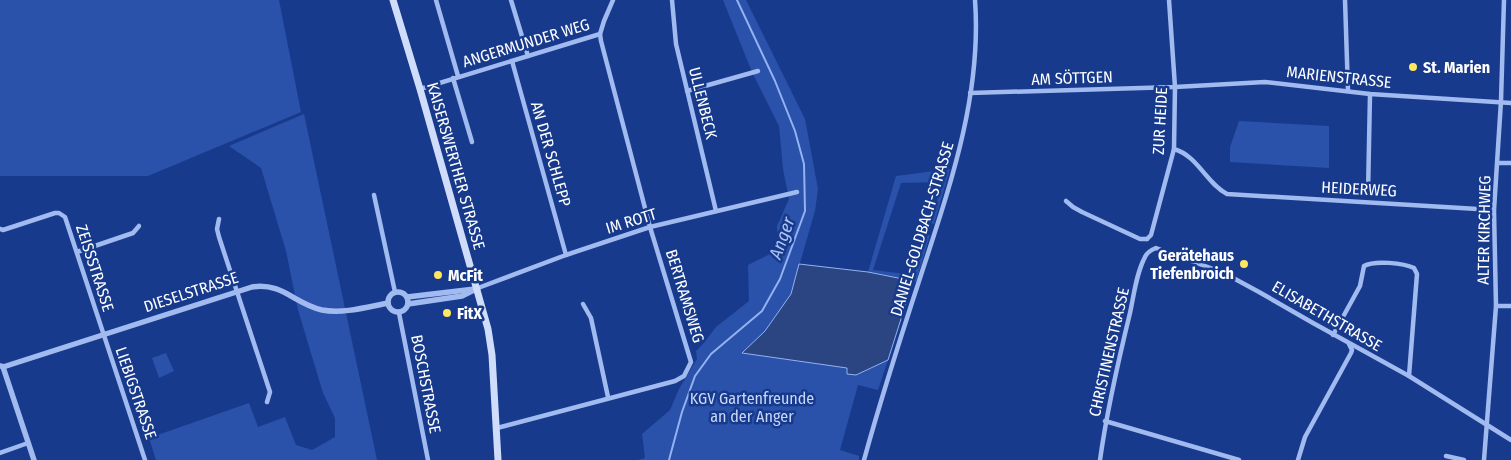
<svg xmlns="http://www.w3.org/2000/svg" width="1511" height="460" viewBox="0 0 1511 460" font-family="'Fira Sans Condensed',sans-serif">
<rect width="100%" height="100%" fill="#173a8c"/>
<g fill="#2a52aa">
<polygon points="0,0 279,0 301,112 148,176 0,176"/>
<polygon points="723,0 746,0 805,119 818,189 815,211 791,294 765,331 743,353 848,368 856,375 888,360 878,390 858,385 840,450 859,456 859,460 638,460 645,458 642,434 670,410 679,389 697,359 696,351 703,344 716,327 749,301 748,265 778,250 777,226 789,199 783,169 779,126 752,72"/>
<polygon points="304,114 377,460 156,460 149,438 249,403 258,427 285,417 296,445 312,450 335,437 335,418 323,393 298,310 286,251 261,168 229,146"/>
<polygon points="1239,121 1329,126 1329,168 1230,162 1230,147"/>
<polygon points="950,169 934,224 930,223 943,182 901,183 873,270 914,275 927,235 930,235 916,282 868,272 896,176"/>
<polygon points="166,353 174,371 159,378 152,358"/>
</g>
<polygon fill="#2b4582" stroke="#94b2f1" points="799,264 868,272 913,281 888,360 856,375 847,374 847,368 742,353 765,331 791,294"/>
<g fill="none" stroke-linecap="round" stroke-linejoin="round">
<polyline stroke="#94b2f1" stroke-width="2" points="669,460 682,412 695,376 711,354 762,311 780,279 805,211 804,164 795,131 775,81 737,0"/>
<g stroke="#a1baef" stroke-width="4.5">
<polyline points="436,0 458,76"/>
<polyline points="511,0 528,56"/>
<polyline points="672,0 676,44 716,211"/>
<polyline points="1345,0 1348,91"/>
<polyline points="512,61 566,255"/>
<polyline points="453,78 472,142"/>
<polyline points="420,89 600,34 604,21 613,0"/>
<polyline points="687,91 758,71"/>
<polyline points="970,93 1175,87 1265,82 1370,94 1511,103"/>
<path d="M 1174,149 C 1198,156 1206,183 1227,194 L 1494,210"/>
<polyline points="1498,163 1511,163"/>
<polyline points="1368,194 1370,94"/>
<polyline points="374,195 395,292"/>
<polyline points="1066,201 1073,207 1082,212 1140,239 1147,239"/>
<polyline points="219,219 217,229 219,237 270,392 267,402"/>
<polyline points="0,229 3,230 55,213 59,213 65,217 145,460"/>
<polyline points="1147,239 1151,235 1174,149 1175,87 1169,0"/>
<polyline points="77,252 133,233 139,226"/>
<polyline points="478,288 566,255 650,227 797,192"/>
<polyline points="583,304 591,318 608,397"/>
<polyline points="1496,306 1511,306"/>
<polyline points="399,313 428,460"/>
<path d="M 1333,335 L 1360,286 L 1364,266 C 1374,260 1404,263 1414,268 L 1417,274 L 1409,376"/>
<polyline points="1105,421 1239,460"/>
<polyline points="497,428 675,381 684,376 691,362 650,227 601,41 600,34"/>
<polyline points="0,453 28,443"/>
<polyline points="1446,456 1464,460"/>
<path d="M 864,460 C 881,398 901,336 921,275 C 950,186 982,95 975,0"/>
<path d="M 1100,460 C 1107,410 1118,362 1130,313 C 1134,295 1136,274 1145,257 C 1147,252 1151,250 1156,248 L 1224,273 L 1259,292 L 1313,323 L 1409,376 L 1511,440"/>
<polyline points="1298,460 1305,437 1351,353 1352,350 1349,344"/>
<polyline points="1484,460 1496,306 1494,210 1501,101 1504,0"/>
</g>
<g stroke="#a1baef" stroke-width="5.5">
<circle cx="398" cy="302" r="10"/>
<polyline points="407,297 475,289"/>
<polyline points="408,304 462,296 478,288"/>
<polyline points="1,366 3,367 34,460"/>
<path d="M 3,367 L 252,287 C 282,282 295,304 322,310 C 343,314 367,307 388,303"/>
</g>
<polyline stroke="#cfdcfa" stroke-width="7" points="393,0 420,89 488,329 492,355 498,460"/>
</g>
<g fill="#ffe75f" stroke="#173a8c" stroke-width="2">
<circle cx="1413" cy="67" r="5"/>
<circle cx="1244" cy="264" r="5"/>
<circle cx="438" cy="275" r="5"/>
<circle cx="447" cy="313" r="5"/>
</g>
<g text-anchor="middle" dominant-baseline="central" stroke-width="5" stroke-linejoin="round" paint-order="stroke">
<g font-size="16" fill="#fff" stroke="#173a8c">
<text transform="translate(526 43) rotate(-17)">ANGERMUNDER WEG</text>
<text transform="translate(1339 77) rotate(6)">MARIENSTRASSE</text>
<text transform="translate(1072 78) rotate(-2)">AM SÖTTGEN</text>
<text transform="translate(703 103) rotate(76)">ULLENBECK</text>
<text transform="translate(1160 121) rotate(-87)">ZUR HEIDE</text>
<text transform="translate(551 154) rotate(74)">AN DER SCHLEPP</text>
<text transform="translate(456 166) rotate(74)">KAISERSWERTHER STRASSE</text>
<text transform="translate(1359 189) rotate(3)">HEIDERWEG</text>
<text transform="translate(631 221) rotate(-17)">IM ROTT</text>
<text transform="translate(922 229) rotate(-73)">DANIEL-GOLDBACH-STRASSE</text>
<text transform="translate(1484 230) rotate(-89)">ALTER KIRCHWEG</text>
<text transform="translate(95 268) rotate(72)">ZEISSSTRASSE</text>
<text transform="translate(191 292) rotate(-18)">DIESELSTRASSE</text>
<text transform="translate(685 296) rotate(73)">BERTRAMSWEG</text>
<text transform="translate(1327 316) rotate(30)">ELISABETHSTRASSE</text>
<text transform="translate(1109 352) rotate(-77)">CHRISTINENSTRASSE</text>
<text transform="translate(426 384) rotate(79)">BOSCHSTRASSE</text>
<text transform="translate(136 393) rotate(71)">LIEBIGSTRASSE</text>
</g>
<g font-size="16" font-weight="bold" fill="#fff" stroke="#173a8c" text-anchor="start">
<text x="1423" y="67">St. Marien</text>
<text x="1234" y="255" text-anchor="end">Gerätehaus<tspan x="1234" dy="18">Tiefenbroich</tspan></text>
<text x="448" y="275">McFit</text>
<text x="457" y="313">FitX</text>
</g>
<g font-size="16" fill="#c7d8fb" stroke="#173a8c">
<text x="752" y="398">KGV Gartenfreunde<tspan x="752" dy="18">an der Anger</tspan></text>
</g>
<g font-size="18" font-style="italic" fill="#adc4f6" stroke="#173a8c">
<text transform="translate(782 238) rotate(-70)">Anger</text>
</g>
</g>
</svg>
